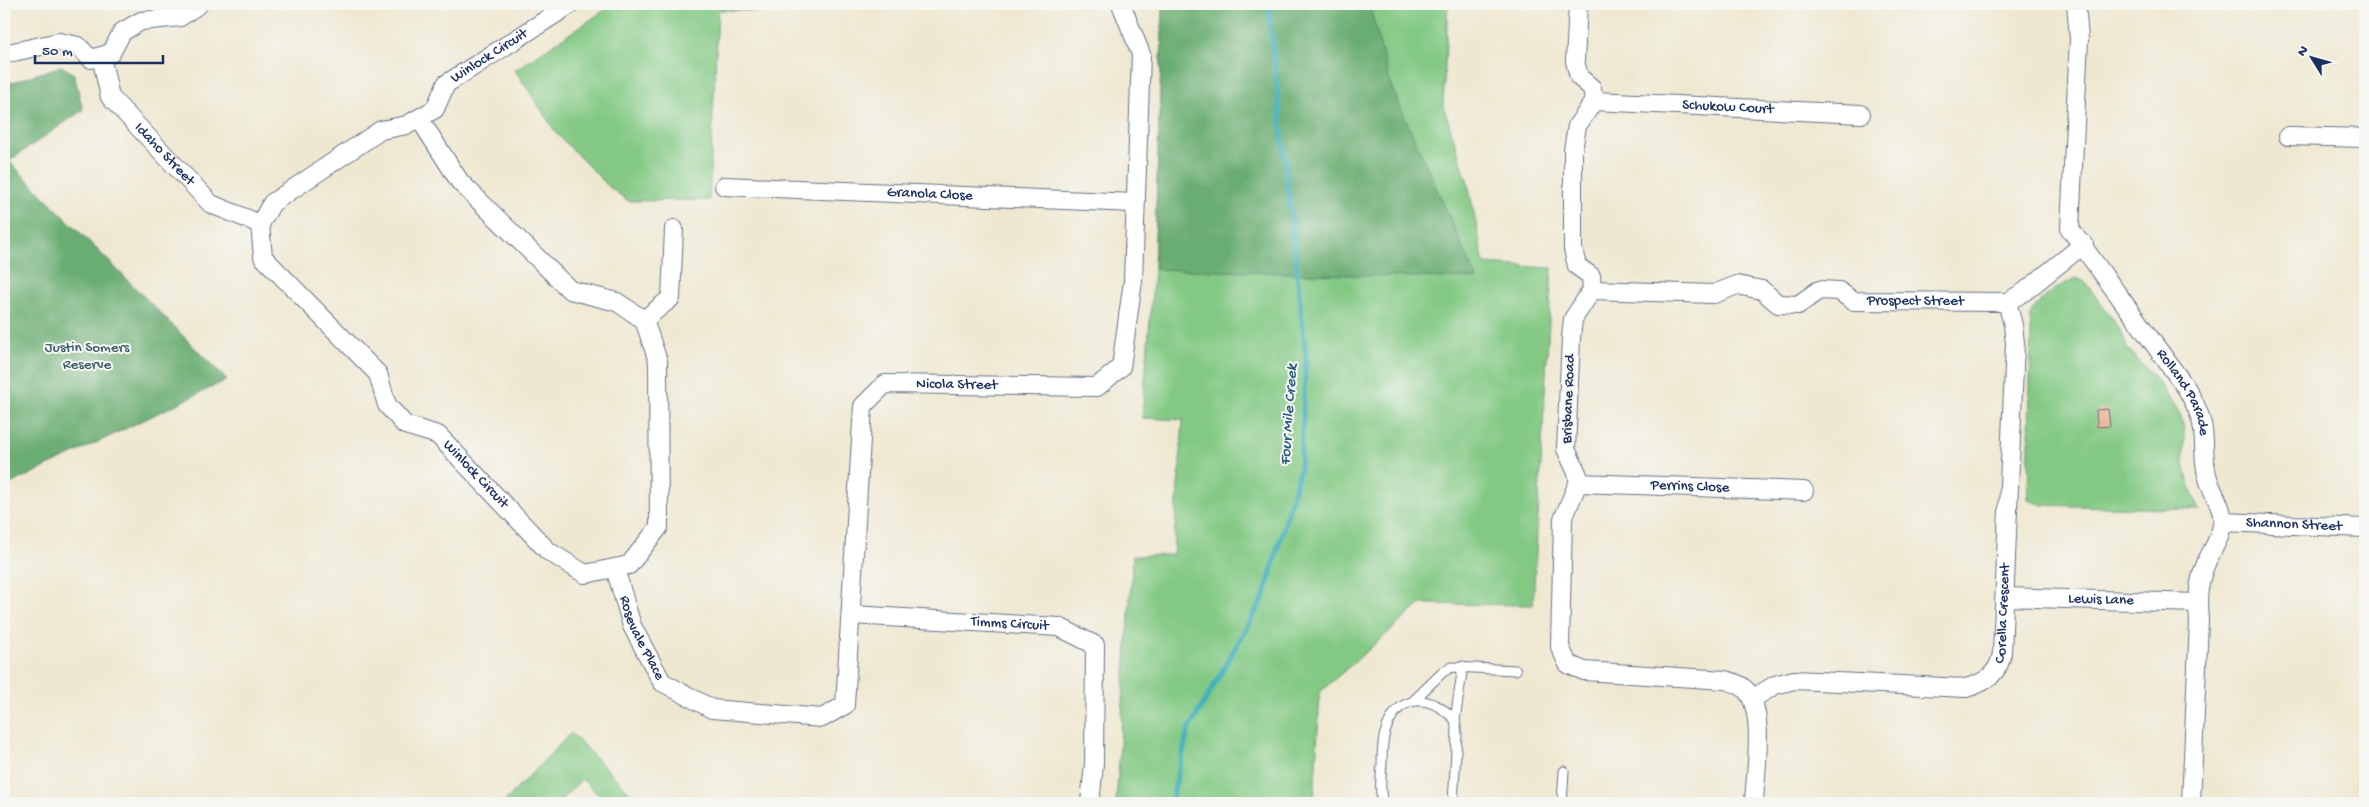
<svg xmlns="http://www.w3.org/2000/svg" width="2369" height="807" viewBox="0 0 2369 807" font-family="'Gochi Hand',sans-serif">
<rect width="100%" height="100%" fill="#f6f6f2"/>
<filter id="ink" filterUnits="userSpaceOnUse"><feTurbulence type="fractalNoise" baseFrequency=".02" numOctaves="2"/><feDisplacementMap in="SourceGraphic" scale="10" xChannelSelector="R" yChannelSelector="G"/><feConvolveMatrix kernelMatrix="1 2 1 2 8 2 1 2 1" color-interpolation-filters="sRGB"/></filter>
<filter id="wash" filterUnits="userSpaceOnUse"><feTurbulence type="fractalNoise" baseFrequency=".0096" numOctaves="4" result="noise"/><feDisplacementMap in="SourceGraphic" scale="20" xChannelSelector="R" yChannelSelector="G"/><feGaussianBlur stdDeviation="1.12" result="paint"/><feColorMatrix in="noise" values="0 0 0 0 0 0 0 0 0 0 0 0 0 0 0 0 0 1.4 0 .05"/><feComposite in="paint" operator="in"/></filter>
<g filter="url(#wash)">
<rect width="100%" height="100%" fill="#efe8d1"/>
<g fill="#83c984" stroke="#4f7c71">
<polygon points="614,4 788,4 788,12 718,10 709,200 628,201 608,186 557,134 515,70"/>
<polygon points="1163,4 1448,4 1443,105 1468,183 1484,264 1552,268 1533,605 1421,604 1320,692 1314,803 1116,803 1133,556 1173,555 1183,420 1142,418 1154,269"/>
<path d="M 2077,278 L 2085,282 L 2121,331 L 2127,348 L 2156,380 L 2177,409 L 2183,422 L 2184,432 L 2184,464 L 2190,487 L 2200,510 L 2043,505 L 2028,500 L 2031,327 C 2030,321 2029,316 2032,311 C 2038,300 2065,281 2077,278 Z"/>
<polygon points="571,733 640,803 606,803 582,779 558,803 503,803"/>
</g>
<g fill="#6aad72" stroke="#426e68">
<polygon points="1163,4 1369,4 1391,86 1477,279 1154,269"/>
<polygon points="61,66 74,74 83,110 9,161 227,380 4,487 4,85"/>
</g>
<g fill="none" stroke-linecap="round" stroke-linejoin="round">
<polyline stroke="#40afbc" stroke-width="5" points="1171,803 1188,731 1264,597 1300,469 1306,356 1268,4"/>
</g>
<g id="blocks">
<polygon fill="#eaaf8c" points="2108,409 2110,426 2097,427 2096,410"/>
</g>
</g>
<g filter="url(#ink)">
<use href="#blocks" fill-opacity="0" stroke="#657086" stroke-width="1"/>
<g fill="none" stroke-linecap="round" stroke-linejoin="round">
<g stroke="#657086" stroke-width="11">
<g id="service">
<polyline points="1413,701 1443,672 1452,667 1516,670"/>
<polyline points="1455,720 1463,666"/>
<path d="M 1383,803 C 1379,791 1381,777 1382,764 C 1382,755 1382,743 1385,733 C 1397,693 1429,693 1455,720 L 1457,734 L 1453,803"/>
<polyline points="1562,803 1564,771"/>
</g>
</g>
<g stroke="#657086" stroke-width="20">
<g id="minor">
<path d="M 1578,4 L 1575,61 L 1579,77 L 1592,88 L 1594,101 L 1577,126 L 1573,150 L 1573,249 L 1577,266 L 1591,276 L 1592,290 L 1573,319 L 1571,338 L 1566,449 L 1578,475 L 1578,483 L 1563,519 L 1560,647 L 1568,664 L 1584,671 L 1725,680 C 1733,682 1740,684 1746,690 C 1766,711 1755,775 1754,803"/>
<path id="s1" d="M 2076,4 L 2079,39 L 2070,229 L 2187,389 C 2193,400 2200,412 2202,424 C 2206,442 2202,461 2208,478 C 2212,494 2225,508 2222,525 C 2220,539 2213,548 2207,561 C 2198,581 2197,598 2199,621 L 2191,803"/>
<polyline points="4,54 59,42 78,46 91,59 111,53 122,32 141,21 180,17 199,4"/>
<path id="s2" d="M 101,56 L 110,97 L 211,204 L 260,224"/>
<path id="s3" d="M 1594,101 L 1861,114"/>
<path id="s4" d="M 419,118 L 407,125 L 381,130 L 272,203 L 260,224 L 263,257 L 378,374 L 387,405 L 405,425 L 438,435 L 548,551 L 585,574 L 629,565 L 659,527 L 658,361 L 644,320 L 617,302 L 570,290 L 460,182 L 419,118 L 435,109 L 446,84 L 571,4"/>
<polyline points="2288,136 2365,138"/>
<path id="s5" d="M 724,186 L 1135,203"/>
<path id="s6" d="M 1592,290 L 1714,294 L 1737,285 L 1762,290 L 1778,304 L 1798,305 L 1819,290 L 1839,291 L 1853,301 L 2007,302 L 2024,292 L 2084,244"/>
<polyline points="644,320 671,298 674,229"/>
<path id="s7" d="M 1578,483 L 1804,491"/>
<path id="s8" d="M 2223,522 L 2365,528"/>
<path id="s9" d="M 615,568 L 632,626 L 662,682 L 712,709 L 822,718 L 845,705 L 863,406 L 885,384 L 1097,387 L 1121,367 L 1133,281 L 1141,54 L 1121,4"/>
<path id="s10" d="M 2005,597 L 2197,603"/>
<path id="s11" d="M 852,615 L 1059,627 L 1095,645 L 1094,764 L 1090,803"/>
<path id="s12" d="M 1752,699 L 1775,685 L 1794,680 L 1966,688 C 1985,683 1999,674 2002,653 L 2015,343 L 2013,325 L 2007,302"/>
</g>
</g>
<use href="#service" stroke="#fff" stroke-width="9"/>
<use href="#minor" stroke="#fff" stroke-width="18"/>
</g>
</g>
<g text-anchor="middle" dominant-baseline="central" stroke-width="4" stroke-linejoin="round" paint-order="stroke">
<g font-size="15" fill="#1b2f5e" stroke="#f6f6f2">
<text stroke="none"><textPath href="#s4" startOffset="1401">Winlock Circuit</textPath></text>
<text stroke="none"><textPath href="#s3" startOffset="134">Schukow Court</textPath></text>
<text stroke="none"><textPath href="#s2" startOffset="121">Idaho Street</textPath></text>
<text stroke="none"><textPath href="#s5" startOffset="206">Granola Close</textPath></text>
<text stroke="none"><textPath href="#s6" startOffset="339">Prospect Street</textPath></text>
<text stroke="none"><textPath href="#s9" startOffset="720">Nicola Street</textPath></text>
<text stroke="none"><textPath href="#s1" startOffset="425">Rolland Parade</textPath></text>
<text transform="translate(1569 399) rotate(-88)">Brisbane Road</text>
<text stroke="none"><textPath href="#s4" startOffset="541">Winlock Circuit</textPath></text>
<text stroke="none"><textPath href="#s7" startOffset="112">Perrins Close</textPath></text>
<text stroke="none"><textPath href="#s8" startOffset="71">Shannon Street</textPath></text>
<text stroke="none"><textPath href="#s10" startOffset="96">Lewis Lane</textPath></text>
<text stroke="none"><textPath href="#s12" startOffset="312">Corella Crescent</textPath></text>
<text stroke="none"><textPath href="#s11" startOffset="158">Timms Circuit</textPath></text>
<text stroke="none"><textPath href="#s9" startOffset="75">Rosevale Place</textPath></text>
</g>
<g font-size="15" fill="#3a5d69" stroke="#f6f6f2">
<text x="87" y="348">Justin Somers<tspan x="87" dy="17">Reserve</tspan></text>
</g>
<g font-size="16" font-style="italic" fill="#285c7f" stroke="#f6f6f2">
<text transform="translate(1290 415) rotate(-86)">Four Mile Creek</text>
</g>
</g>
<rect width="2369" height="807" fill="none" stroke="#f6f6f2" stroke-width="20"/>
<g transform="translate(2312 58) rotate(307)" stroke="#f6f6f2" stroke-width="4" paint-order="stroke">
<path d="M0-4L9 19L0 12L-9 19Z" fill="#1b2f5e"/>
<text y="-8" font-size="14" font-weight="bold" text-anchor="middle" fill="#1b2f5e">N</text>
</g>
<path d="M35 55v8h128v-8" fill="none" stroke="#1b2f5e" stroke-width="2.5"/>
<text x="42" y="55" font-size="15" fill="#1b2f5e" stroke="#f6f6f2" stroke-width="4" paint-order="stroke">50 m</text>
</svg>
